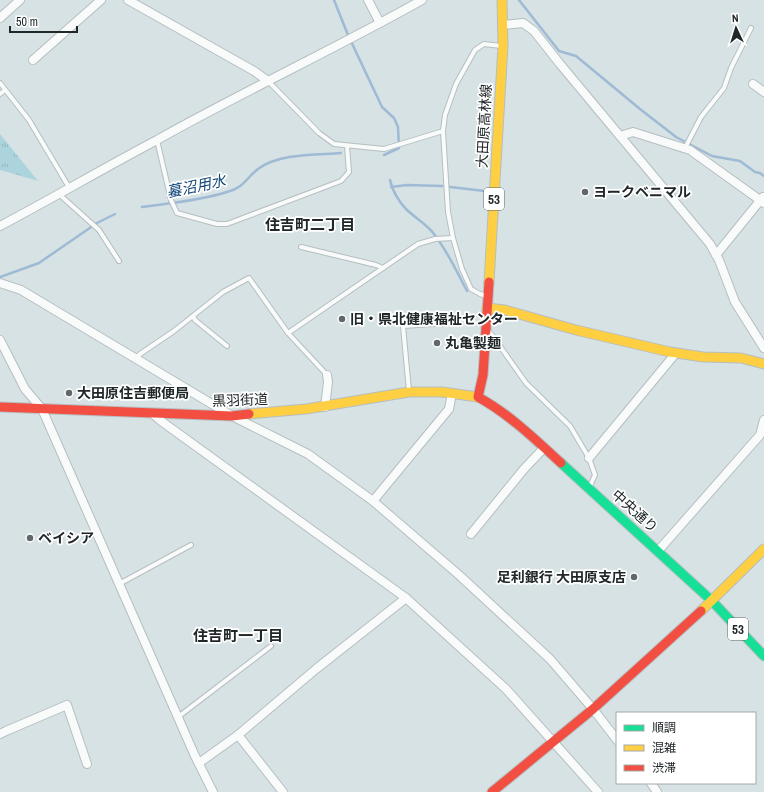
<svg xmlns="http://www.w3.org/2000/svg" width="764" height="792" viewBox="0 0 764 792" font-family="'Archivo Narrow','Noto Sans JP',sans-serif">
<defs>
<pattern id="park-tufts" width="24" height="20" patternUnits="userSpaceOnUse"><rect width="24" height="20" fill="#acd4dd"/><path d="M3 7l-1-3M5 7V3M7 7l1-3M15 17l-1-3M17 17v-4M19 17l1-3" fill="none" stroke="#94b6be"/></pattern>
</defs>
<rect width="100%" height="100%" fill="#d7e2e4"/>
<polygon fill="url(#park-tufts)" points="0,134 38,181 0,170"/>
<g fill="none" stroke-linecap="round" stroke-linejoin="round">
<g stroke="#9ebad5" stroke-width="2.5">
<polyline points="334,0 348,35 382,107 394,118 398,127 399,148 384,155"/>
<polyline points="519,0 559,51 576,56 640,109 676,137 712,156 740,161 755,172 760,173 764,176"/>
<path d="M 390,180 C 392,190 399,202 406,209 C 415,218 427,224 434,234 C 448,252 457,272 467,291"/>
<polyline points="391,187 407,185 442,186"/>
<polyline points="450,187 485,191"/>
<path d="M 142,207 C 170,203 199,201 227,192 C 245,187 245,179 258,169 C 279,153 316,155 341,153"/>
<polyline points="0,277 39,263 97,223 115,214"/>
</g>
<g stroke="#b6bec0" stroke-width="6">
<g id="lane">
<polyline points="268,81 319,133 334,144 384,149 443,131"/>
<polyline points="0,83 29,120 70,189"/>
<polyline points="0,94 5,90"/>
<polyline points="157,140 171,200 177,213 217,224 227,224 341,181 349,172 347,146"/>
<polyline points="685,148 701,117 724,88 731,68 751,28"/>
<polyline points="60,195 99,230 119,261"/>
<polyline points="301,247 376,265 383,268"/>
<polyline points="486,296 480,294 471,289 462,269 453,238 448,212 443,131 445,115 456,84 475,50 484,44 501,46"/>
<polyline points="193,316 195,320 227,346"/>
<polyline points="488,331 492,335 526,383 570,426 589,458 595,475 590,486"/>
<polyline points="288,333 418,244 435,239 453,238"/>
<polyline points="136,358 140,354 174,331 223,292 249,278 288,333 327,375"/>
<polyline points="409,391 403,326 449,323"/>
<polyline points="119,584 191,545"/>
<polyline points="178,717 271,646"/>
</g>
</g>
<g stroke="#b6bec0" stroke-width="10">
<g id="street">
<polyline points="128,0 254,71 268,81"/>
<polyline points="368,0 380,23"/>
<polyline points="0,18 20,0"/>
<polyline points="503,25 523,23 534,31 560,64 710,244 719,260 735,302 764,348"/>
<polyline points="33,60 101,0"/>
<polyline points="753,84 764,92"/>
<polyline points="620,136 633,132 690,150 764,203"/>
<path d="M 0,226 C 53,198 104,168 157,140 C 244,91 335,49 422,0"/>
<polyline points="716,255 763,197"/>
<polyline points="0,283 21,290 232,416 308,454 373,501 459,575 550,659 593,709 617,740"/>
<polyline points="0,340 25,389 42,409 195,756 213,792"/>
<polyline points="325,407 328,382 327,375"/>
<polyline points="153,414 161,421 406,598 506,689 598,792"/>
<polyline points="589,458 676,353"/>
<polyline points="373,501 449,409 452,393"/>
<polyline points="471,534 524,469 544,448"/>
<polyline points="658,551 760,435 764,420"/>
<polyline points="0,734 6,731 67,705 87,764"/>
<polyline points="238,735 283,792"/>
<polyline points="199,763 238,735 316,669 406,598"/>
<polyline points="651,783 657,792"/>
</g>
</g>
<g stroke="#b6bec0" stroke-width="11">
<polyline id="fast" points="561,463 712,601 764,656"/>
</g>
<g stroke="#b6bec0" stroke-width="11">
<g id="slow">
<polyline points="489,282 503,46 502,0"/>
<polyline points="487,308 505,310 576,330 670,352 703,357 741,358 764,364"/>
<polyline points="249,414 306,409 409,392 442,392 478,397"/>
<polyline points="701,611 764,549"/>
</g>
</g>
<g stroke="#b6bec0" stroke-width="11">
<g id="jam">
<path d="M 489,282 L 483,375 L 478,397 C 509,414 535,439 561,463"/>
<polyline points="0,407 232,416 249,414"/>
<polyline points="492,792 593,709 701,611"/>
</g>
</g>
<use href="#lane" stroke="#f9fbfb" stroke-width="4"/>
<use href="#street" stroke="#f9fbfb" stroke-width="8"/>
<use href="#fast" stroke="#16e098" stroke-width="9"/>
<use href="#slow" stroke="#ffcf43" stroke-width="9"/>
<use href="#jam" stroke="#f24e42" stroke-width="9"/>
</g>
<g fill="#60686a" stroke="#fff" stroke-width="1.5">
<circle cx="585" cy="192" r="4"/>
<circle cx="342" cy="319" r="4"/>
<circle cx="437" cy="343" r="4"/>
<circle cx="69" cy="393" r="4"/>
<circle cx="30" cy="538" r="4"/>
<circle cx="634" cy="577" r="4"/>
</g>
<g text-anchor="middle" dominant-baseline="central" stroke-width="3.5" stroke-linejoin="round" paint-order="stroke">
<g fill="#fff" stroke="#636869" stroke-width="1">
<rect x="484" y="188" width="20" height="22" rx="3"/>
<rect x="728" y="618" width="20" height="22" rx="3"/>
</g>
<g font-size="13" font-weight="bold" fill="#202729">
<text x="494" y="199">53</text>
<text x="738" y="629">53</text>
</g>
<g font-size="14" fill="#202729" stroke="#fff">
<text transform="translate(484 126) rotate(-87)">大田原高林線</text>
<text transform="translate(240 400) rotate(-2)">黒羽街道</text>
<text transform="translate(635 511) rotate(42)">中央通り</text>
</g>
<g font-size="14" font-weight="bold" fill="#202729" stroke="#fff" text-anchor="start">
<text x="593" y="192">ヨークベニマル</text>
<text x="350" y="319">旧・県北健康福祉センター</text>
<text x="445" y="343">丸亀製麺</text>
<text x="77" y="393">大田原住吉郵便局</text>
<text x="38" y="538">ベイシア</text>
<text x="626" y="577" text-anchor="end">足利銀行 大田原支店</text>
</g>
<g font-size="15" font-style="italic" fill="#134879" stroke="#fff">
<text transform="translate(196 186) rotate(-12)">蟇沼用水</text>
</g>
<g font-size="15" font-weight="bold" fill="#202729" stroke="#fff">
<text x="310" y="224">住吉町二丁目</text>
<text x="238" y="635">住吉町一丁目</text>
</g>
</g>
<rect x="616" y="712" width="140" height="72" fill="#ffffff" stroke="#a6a9a9"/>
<rect x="624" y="725" width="20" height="6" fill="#16e098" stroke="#a6a9a9"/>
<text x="652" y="732" font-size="12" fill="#202729">順調</text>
<rect x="624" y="745" width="20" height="6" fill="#ffcf43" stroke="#a6a9a9"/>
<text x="652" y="752" font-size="12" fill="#202729">混雑</text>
<rect x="624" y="765" width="20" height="6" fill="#f24e42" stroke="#a6a9a9"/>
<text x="652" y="772" font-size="12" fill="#202729">渋滞</text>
<g transform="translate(736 28) rotate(356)" stroke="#ffffff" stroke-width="3" paint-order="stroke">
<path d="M0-3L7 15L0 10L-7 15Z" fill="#202729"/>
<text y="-6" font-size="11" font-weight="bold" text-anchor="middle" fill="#202729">N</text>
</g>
<path d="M10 26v6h67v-6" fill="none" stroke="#202729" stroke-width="2"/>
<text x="16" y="26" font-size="12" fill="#202729" stroke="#ffffff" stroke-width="3" paint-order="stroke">50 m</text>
</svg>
